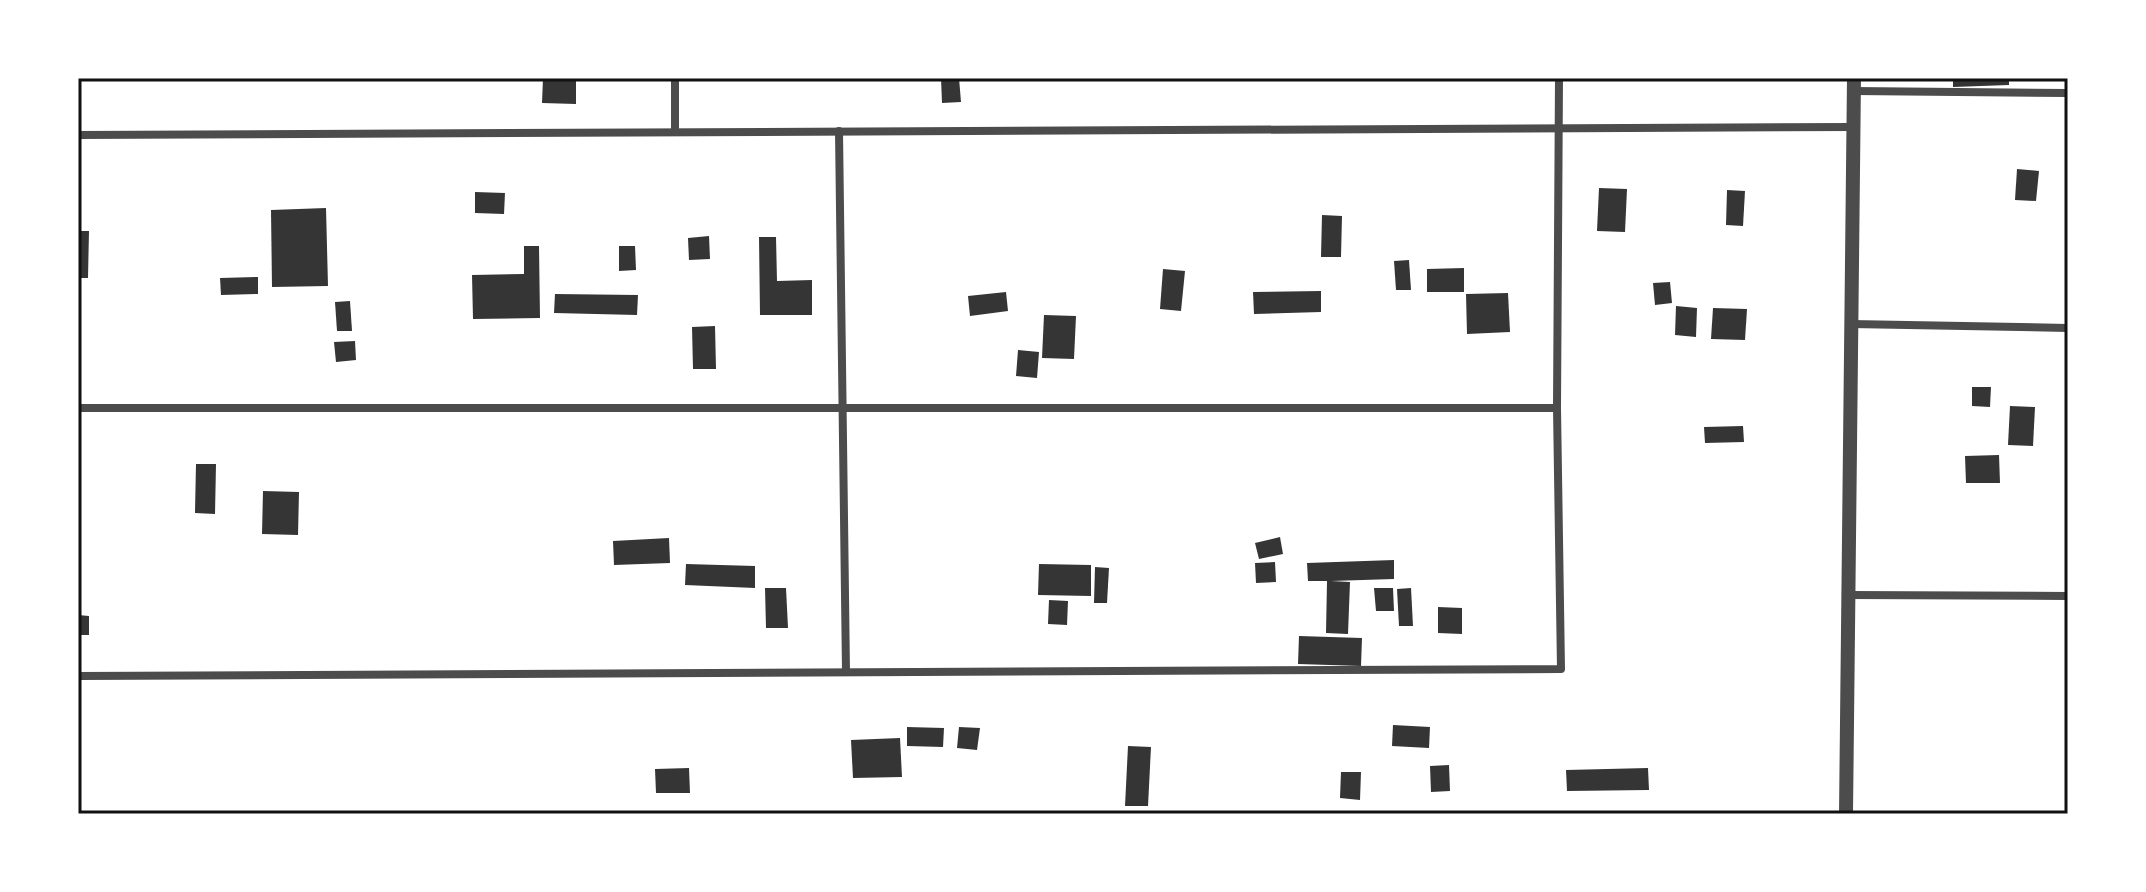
<svg xmlns="http://www.w3.org/2000/svg" width="2146" height="892" viewBox="0 0 2146 892" font-family="Barlow,sans-serif">
<rect width="100%" height="100%" fill="#fff"/>
<g fill="#353535">
<polygon points="543,78 576,78 576,104 542,103"/>
<polygon points="941,78 959,78 961,102 942,103"/>
<polygon points="1953,78 2009,78 2009,85 1953,87"/>
<polygon points="2017,169 2039,171 2036,201 2015,200"/>
<polygon points="1599,188 1627,189 1625,232 1597,231"/>
<polygon points="1727,190 1745,191 1743,226 1726,225"/>
<polygon points="475,192 505,193 504,214 475,213"/>
<polygon points="326,208 328,286 272,287 271,210"/>
<polygon points="1322,215 1342,216 1341,257 1321,257"/>
<polygon points="78,231 89,231 88,278 78,278"/>
<polygon points="709,236 710,259 689,260 688,238"/>
<polygon points="759,237 776,237 777,281 812,280 812,315 760,315"/>
<polygon points="524,246 539,246 540,318 473,319 472,275 524,274"/>
<polygon points="619,246 635,246 636,270 619,271"/>
<polygon points="1409,260 1411,290 1396,290 1394,261"/>
<polygon points="1464,268 1464,292 1427,292 1427,269"/>
<polygon points="1163,269 1185,271 1181,311 1160,309"/>
<polygon points="258,277 258,294 221,295 220,278"/>
<polygon points="1670,282 1672,303 1655,305 1653,283"/>
<polygon points="1321,291 1321,312 1254,314 1253,292"/>
<polygon points="1006,292 1008,311 970,316 968,296"/>
<polygon points="1508,293 1510,332 1467,334 1466,294"/>
<polygon points="555,294 638,295 637,315 554,313"/>
<polygon points="350,301 352,331 337,331 335,302"/>
<polygon points="1676,306 1697,308 1696,337 1675,335"/>
<polygon points="1713,308 1747,309 1745,340 1711,339"/>
<polygon points="1044,315 1076,316 1074,359 1042,358"/>
<polygon points="715,326 716,369 693,369 692,327"/>
<polygon points="355,341 356,360 336,362 334,342"/>
<polygon points="1018,350 1039,352 1037,378 1016,376"/>
<polygon points="1972,387 1991,387 1990,407 1972,406"/>
<polygon points="2010,406 2035,407 2033,446 2008,445"/>
<polygon points="1743,426 1744,442 1705,443 1704,427"/>
<polygon points="1999,455 2000,483 1966,483 1965,456"/>
<polygon points="196,464 216,464 215,514 195,513"/>
<polygon points="263,491 299,492 298,535 262,534"/>
<polygon points="1280,537 1283,554 1259,559 1255,543"/>
<polygon points="669,538 670,563 614,565 613,541"/>
<polygon points="1394,560 1394,579 1331,581 1350,582 1348,634 1326,633 1327,581 1308,581 1307,563"/>
<polygon points="1275,562 1276,582 1256,583 1255,563"/>
<polygon points="686,564 755,566 755,588 685,585"/>
<polygon points="1039,564 1091,565 1091,596 1038,595"/>
<polygon points="1095,567 1109,568 1107,603 1094,603"/>
<polygon points="765,588 786,588 788,628 766,628"/>
<polygon points="1374,588 1393,588 1394,611 1376,611"/>
<polygon points="1411,588 1413,626 1399,626 1397,589"/>
<polygon points="1049,600 1068,601 1067,625 1048,624"/>
<polygon points="1438,607 1462,608 1462,634 1438,633"/>
<polygon points="78,615 89,616 89,635 78,635"/>
<polygon points="1299,636 1362,638 1361,666 1298,664"/>
<polygon points="1393,725 1430,727 1429,748 1392,746"/>
<polygon points="907,727 944,728 943,747 907,746"/>
<polygon points="959,727 980,728 977,750 957,748"/>
<polygon points="900,738 902,777 853,778 851,740"/>
<polygon points="1128,746 1151,747 1148,806 1125,806"/>
<polygon points="1449,765 1450,791 1431,792 1430,766"/>
<polygon points="689,768 690,793 656,793 655,769"/>
<polygon points="1648,768 1649,790 1567,791 1566,770"/>
<polygon points="1341,772 1361,772 1360,800 1340,798"/>
</g>
<g fill="none" stroke-linecap="round" stroke-linejoin="round">
<g stroke="#4c4c4c" stroke-width="8">
<polyline points="675,78 675,132"/>
<polyline points="1854,91 2068,93"/>
<polyline points="839,131 846,672"/>
<polyline points="78,135 1854,127"/>
<polyline points="1851,324 2068,328"/>
<polyline points="78,408 1557,408"/>
<polyline points="1848,595 2068,596"/>
<polyline points="78,676 1561,669 1557,408 1559,78"/>
</g>
<polyline stroke="#4c4c4c" stroke-width="14" points="1846,814 1854,78"/>
</g>
<rect width="2146" height="892" fill="none" stroke="#ffffff" stroke-width="160"/>
<rect x="80" y="80" width="1986" height="732" fill="none" stroke="#111" stroke-width="3"/>
</svg>
